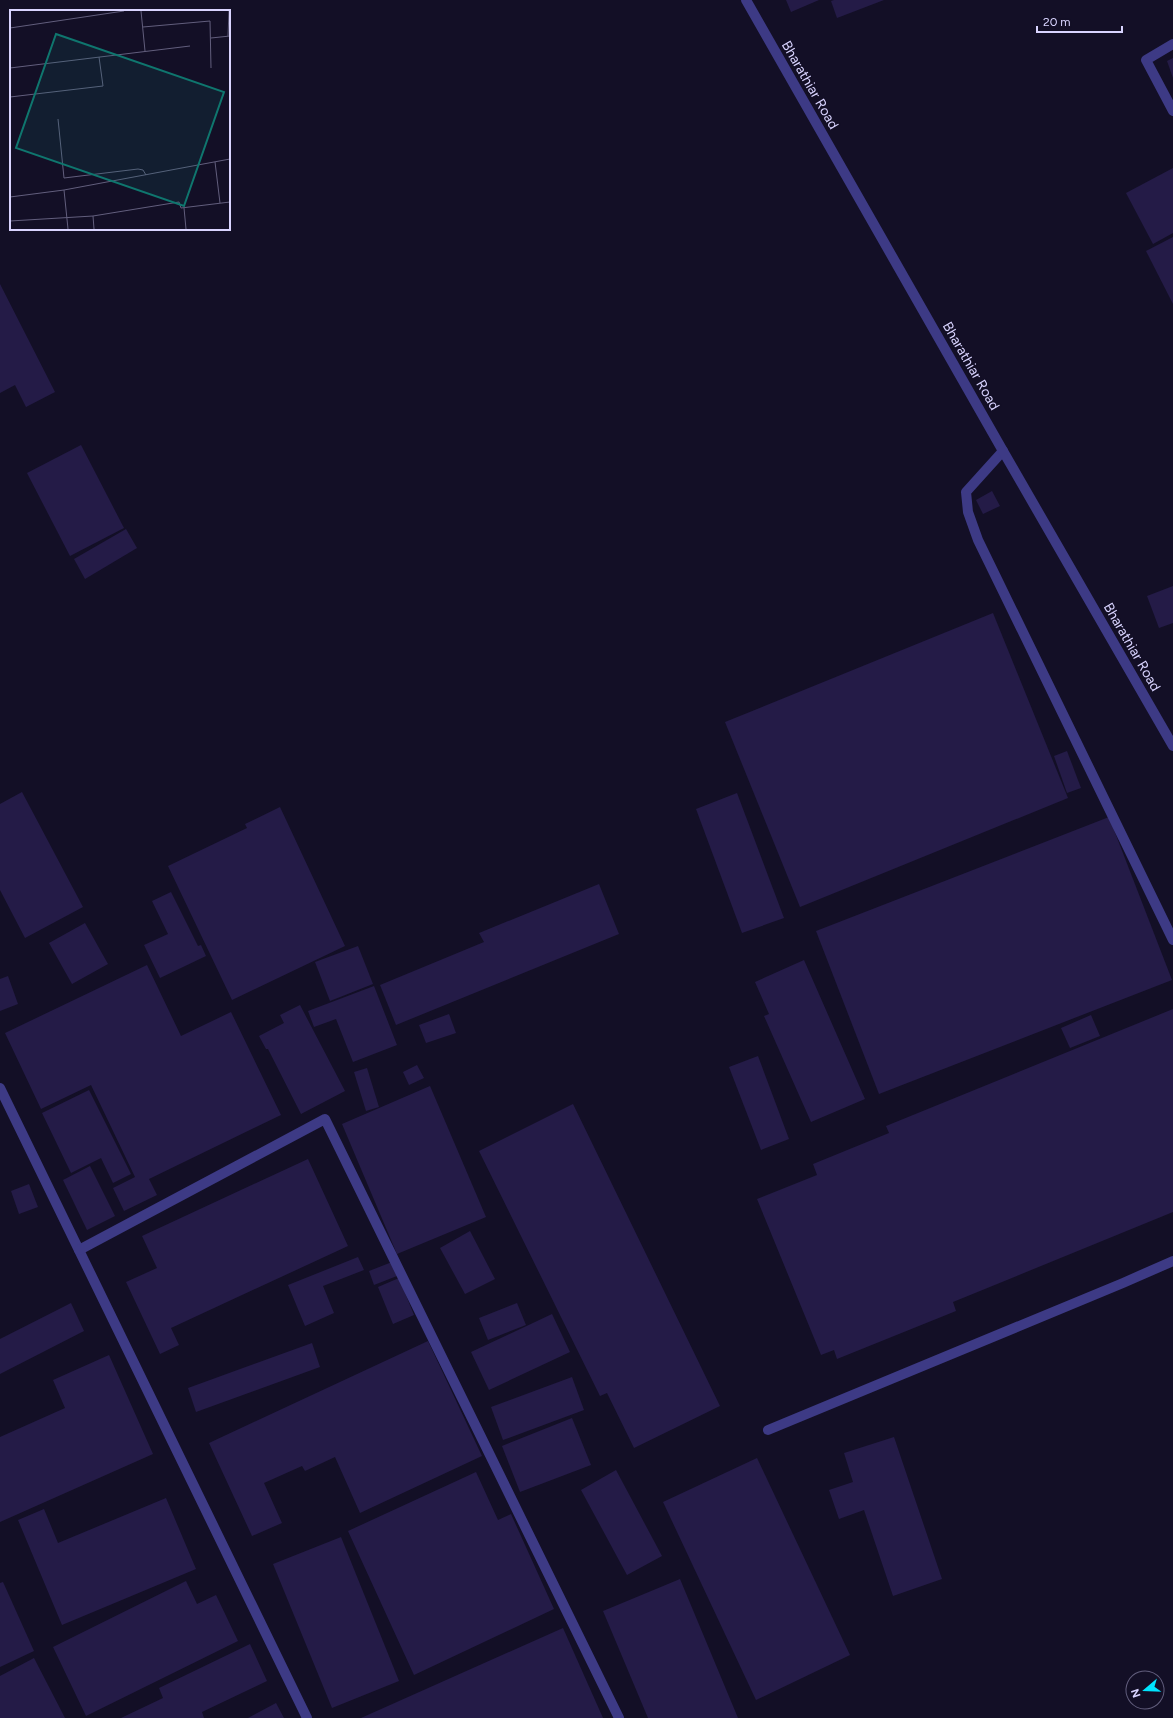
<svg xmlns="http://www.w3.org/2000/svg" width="1173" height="1718" viewBox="0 0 1173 1718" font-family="Figtree,sans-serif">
<rect width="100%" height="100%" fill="#130f26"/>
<g fill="#241b47">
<polygon points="786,0 819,0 791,12"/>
<polygon points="834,0 884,0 837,18 831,1"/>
<polygon points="1173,58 1173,78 1167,61"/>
<polygon points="1173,168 1173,233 1153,244 1126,193"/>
<polygon points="1173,237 1173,304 1146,251"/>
<polygon points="0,284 55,392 26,407 15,385 0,393"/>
<polygon points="81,445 124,528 70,556 27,473"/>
<polygon points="992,491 1000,506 983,514 976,500"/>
<polygon points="126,529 137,548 85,579 74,559"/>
<polygon points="1173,586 1173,623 1159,628 1147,596"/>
<polygon points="993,613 1068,798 800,907 725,722"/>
<polygon points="1067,751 1081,788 1067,793 1054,756"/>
<polygon points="22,792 83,907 25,938 0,890 0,804"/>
<polygon points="737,793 784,918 742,933 696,809"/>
<polygon points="280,807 345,946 232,1000 168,866 247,828 245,824"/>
<polygon points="1109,817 1172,980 879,1094 816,931"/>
<polygon points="599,884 619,934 396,1025 380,985 484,942 479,933"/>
<polygon points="171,892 198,946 201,945 206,956 160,978 144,945 168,934 152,901"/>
<polygon points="85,923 108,964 72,984 49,943"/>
<polygon points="358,946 373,984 330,1001 315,962"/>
<polygon points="804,960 865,1099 811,1122 764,1016 769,1014 755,982"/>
<polygon points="147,965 181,1036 231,1012 281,1115 149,1179 157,1195 124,1211 113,1188 135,1177 91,1085 41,1109 5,1033"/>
<polygon points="8,976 18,1004 0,1011 0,979"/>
<polygon points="374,986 397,1045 353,1062 336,1019 314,1027 308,1011"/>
<polygon points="300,1005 345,1091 301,1114 268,1049 266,1049 259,1036 284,1023 280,1015"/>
<polygon points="1173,1009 1173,1212 953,1302 956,1311 837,1359 834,1350 821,1355 757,1199 817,1175 813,1164 889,1133 886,1126"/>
<polygon points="449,1014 456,1033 426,1043 419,1025"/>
<polygon points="1091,1015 1100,1036 1070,1048 1061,1028"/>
<polygon points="758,1056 789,1139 761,1150 729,1067"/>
<polygon points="417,1065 424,1078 409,1085 403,1072"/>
<polygon points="367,1068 379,1107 366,1111 354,1072"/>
<polygon points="430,1086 486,1217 397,1254 342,1124"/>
<polygon points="89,1090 131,1174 113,1183 101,1158 71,1173 42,1113"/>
<polygon points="573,1104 720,1406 634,1448 607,1393 600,1396 479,1151"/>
<polygon points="308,1159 348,1246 171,1328 179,1345 160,1354 126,1282 157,1268 142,1236"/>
<polygon points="90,1166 115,1216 87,1230 63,1180"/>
<polygon points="29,1184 38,1207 19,1214 11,1191"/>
<polygon points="470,1231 495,1279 465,1294 440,1248"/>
<polygon points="358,1257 364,1270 323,1286 334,1313 305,1326 288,1285"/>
<polygon points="392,1262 397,1276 374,1285 369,1271"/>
<polygon points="399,1278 414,1315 393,1324 378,1287"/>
<polygon points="71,1303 84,1331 0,1374 0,1339"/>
<polygon points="517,1303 526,1325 488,1340 479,1318"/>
<polygon points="552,1314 570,1352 489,1390 471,1352"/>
<polygon points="428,1341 482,1456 360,1513 335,1457 305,1471 302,1466 264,1483 282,1523 252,1536 209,1443"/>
<polygon points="312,1343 320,1367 196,1412 188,1388"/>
<polygon points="109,1355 153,1454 0,1522 0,1437 65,1408 53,1380"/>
<polygon points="572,1377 584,1410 503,1440 491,1407"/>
<polygon points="572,1418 591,1465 520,1492 502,1446"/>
<polygon points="894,1437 942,1579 893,1596 864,1510 839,1519 829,1490 853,1482 844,1453"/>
<polygon points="757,1458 850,1655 756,1700 663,1502"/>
<polygon points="616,1470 662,1556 627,1575 581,1490"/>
<polygon points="476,1472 498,1520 511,1514 554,1609 414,1675 348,1531"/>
<polygon points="166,1498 196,1569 62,1625 18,1520 44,1509 58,1543"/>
<polygon points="341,1537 399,1681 332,1708 273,1564"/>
<polygon points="680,1579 738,1718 648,1718 603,1611"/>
<polygon points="186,1581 197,1604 216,1595 238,1641 86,1716 53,1647"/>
<polygon points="3,1582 34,1651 0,1667 0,1583"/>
<polygon points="563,1628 603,1718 361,1718"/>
<polygon points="250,1644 267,1681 202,1712 204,1718 121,1718 163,1698 159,1688"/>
<polygon points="34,1658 65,1718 0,1718 0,1676"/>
<polygon points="276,1703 284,1718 248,1718"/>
</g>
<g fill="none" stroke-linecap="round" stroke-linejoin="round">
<g stroke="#3d3a85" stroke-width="10">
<polyline points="1003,451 966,492 968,512 978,540 1173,940"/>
<polyline points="768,1430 1123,1283 1173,1261"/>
</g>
<g stroke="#3d3a85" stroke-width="10">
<polyline points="1173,44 1146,60 1173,111"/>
<polyline points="0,1088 307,1718"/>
<polyline points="79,1250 325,1119 619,1718"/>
</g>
<polyline stroke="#3d3a85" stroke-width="10" points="746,0 1003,451 1173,746"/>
</g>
<g text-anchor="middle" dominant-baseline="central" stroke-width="3" stroke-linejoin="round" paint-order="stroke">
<g font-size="14" fill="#d9d4ff" stroke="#130f26">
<text transform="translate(810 85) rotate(60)">Bharathiar Road</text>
<text transform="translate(971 366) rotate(60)">Bharathiar Road</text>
<text transform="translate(1132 647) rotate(60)">Bharathiar Road</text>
</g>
</g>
<g transform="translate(10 10)">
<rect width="220" height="220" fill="#130f26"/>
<path fill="none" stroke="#625e7d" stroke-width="1" d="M 131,1 L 135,41M 133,17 L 200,11 L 201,58M 0,18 L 114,1M 218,26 L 219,1M 201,28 L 220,26M 0,58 L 180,36M 0,87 L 93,76 L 89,47M 48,109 L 54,168 L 128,159 L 133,160 L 136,165M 205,152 L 210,193M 54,180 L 58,219M 0,187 L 54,180 L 220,149M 174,198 L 176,219M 83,206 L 169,192 L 171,198 L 220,192M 0,211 L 83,206 L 84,219"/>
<path fill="#0f766e" fill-opacity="0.15" stroke="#0f766e" stroke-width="2" d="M 46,24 L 214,82 L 174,196 L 6,138 Z"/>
<rect width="220" height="220" fill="none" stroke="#d9d4ff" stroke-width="2"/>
</g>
<g transform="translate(1145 1690) rotate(251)"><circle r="19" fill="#130f26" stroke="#625e7d"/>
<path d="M0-3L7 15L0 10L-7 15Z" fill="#00e5ff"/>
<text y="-6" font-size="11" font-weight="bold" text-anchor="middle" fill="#d9d4ff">N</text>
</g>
<path d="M1037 26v6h85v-6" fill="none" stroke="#d9d4ff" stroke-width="2"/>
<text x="1043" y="26" font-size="12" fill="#d9d4ff" stroke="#130f26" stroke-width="3" paint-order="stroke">20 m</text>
</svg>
